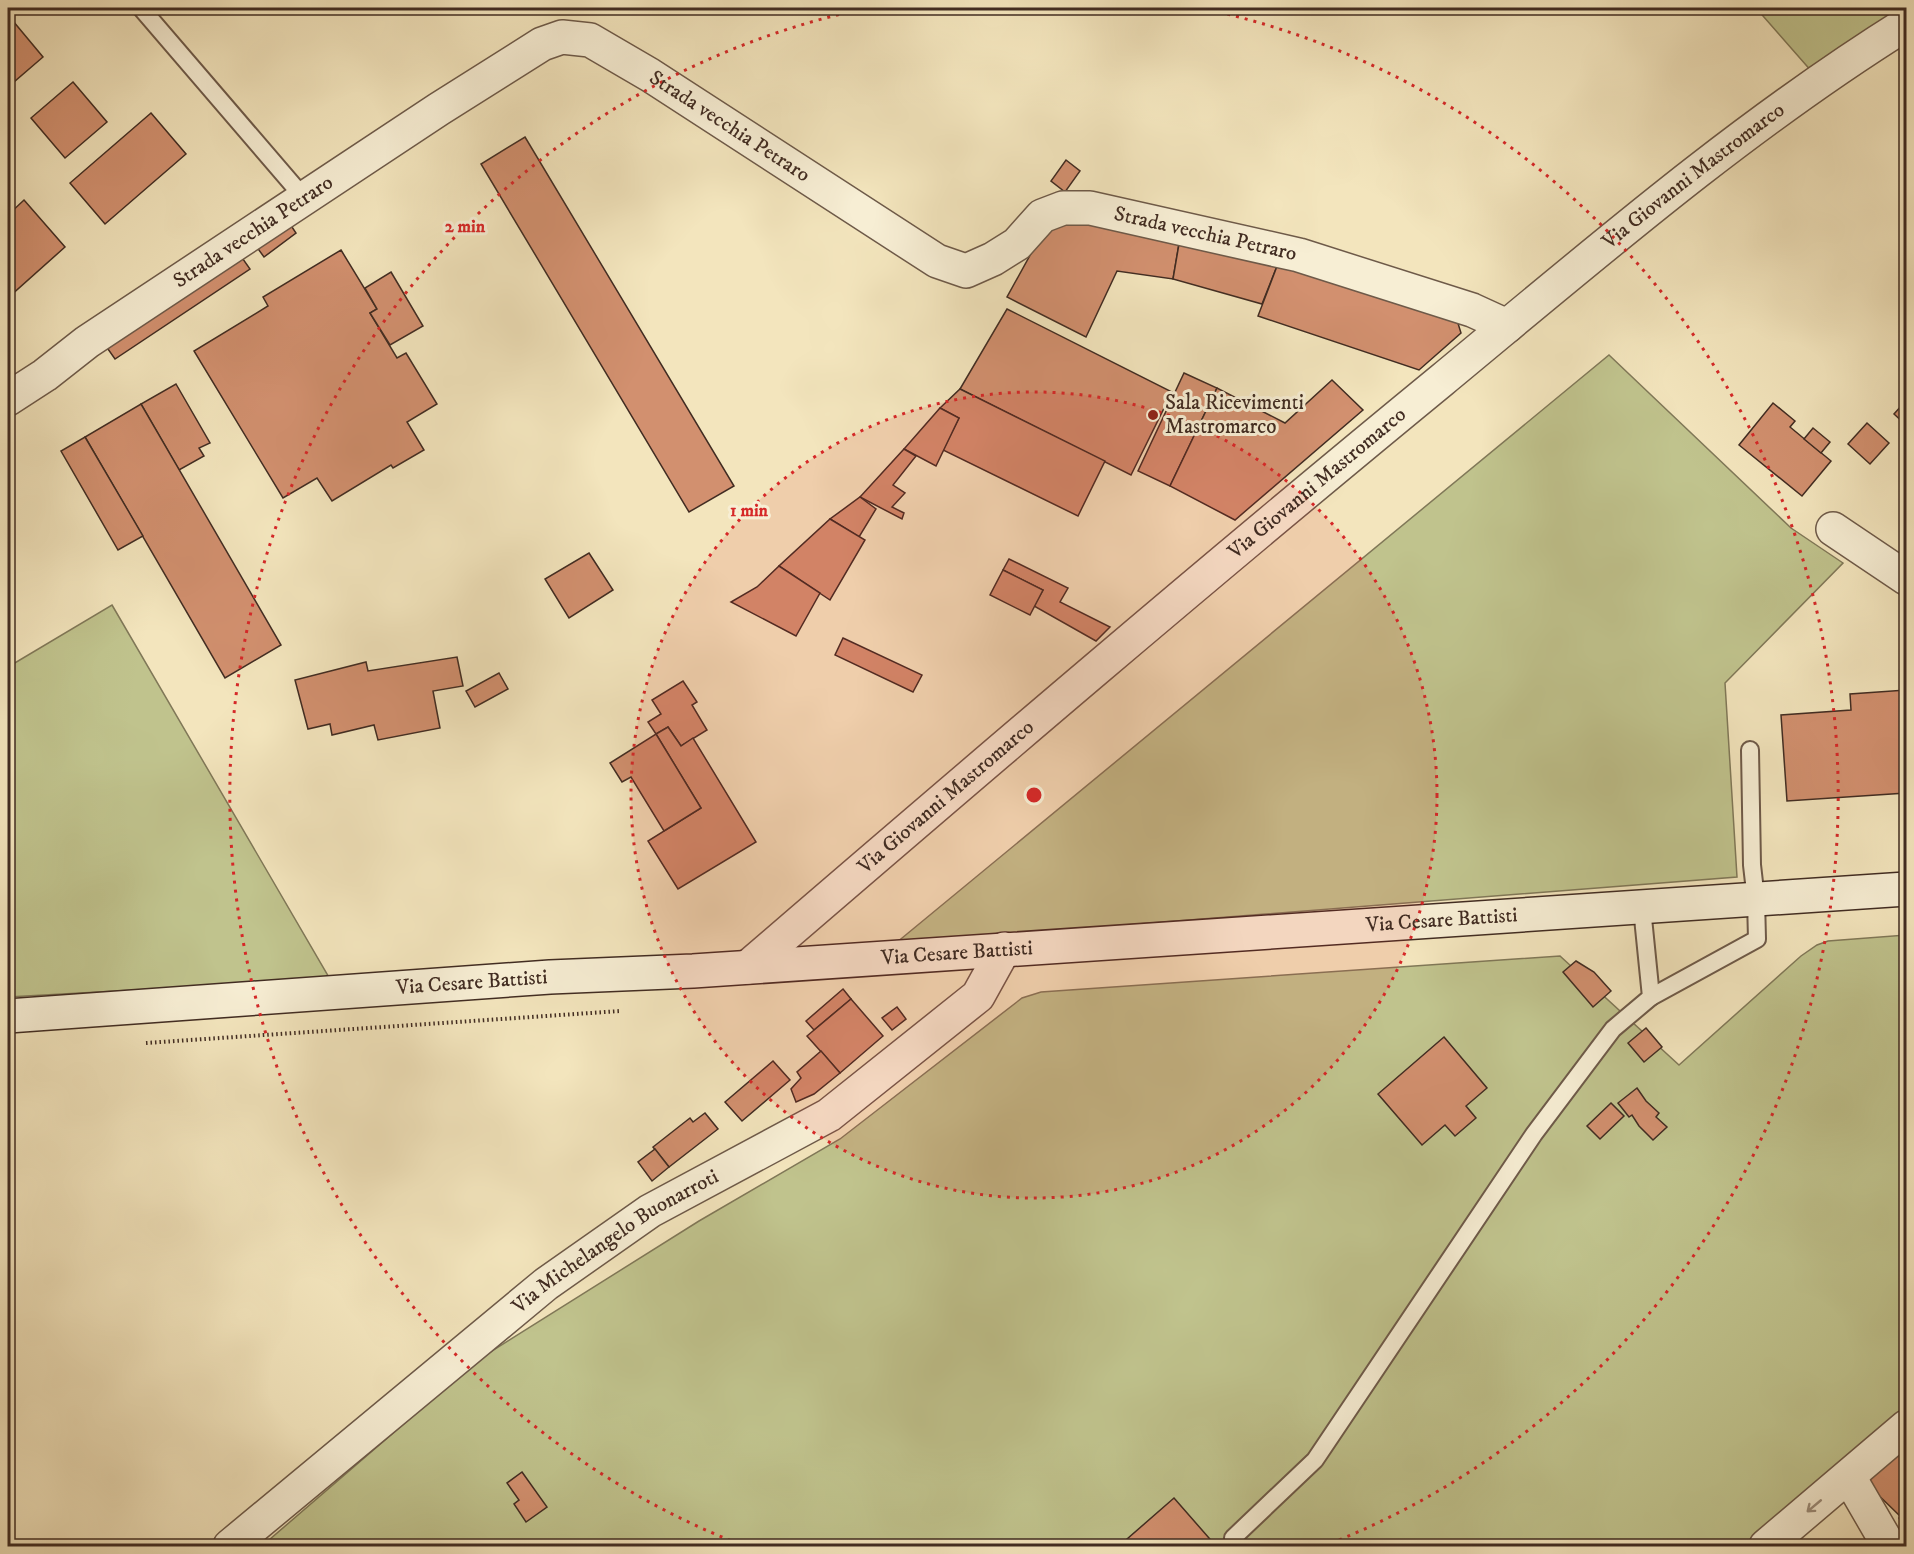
<svg xmlns="http://www.w3.org/2000/svg" width="1914" height="1554" viewBox="0 0 1914 1554" font-family="'IM FELL DW Pica',serif">
<rect width="100%" height="100%" fill="#f3e5bd"/>
<filter id="stains"><feTurbulence type="fractalNoise" baseFrequency=".00333" numOctaves="4"/><feColorMatrix values="0 0 0 0 .2 0 0 0 0 .09 0 0 0 0 .02 0 0 0 .5 -.17"/></filter>
<radialGradient id="worn" r=".72"><stop offset=".6" stop-color="#630" stop-opacity="0"/><stop offset="1" stop-color="#630" stop-opacity=".3"/></radialGradient>
<g fill="#c0c38d" stroke="#807858" stroke-width="1.5">
<polygon points="1756,8 1906,8 1906,15 1813,73"/>
<polygon points="1609,355 1791,528 1843,563 1725,683 1737,877 896,943"/>
<polygon points="112,605 330,979 8,997 8,667"/>
<polygon points="1906,935 1906,1414 1747,1546 262,1546 479,1359 699,1221 840,1139 1022,998 1041,992 1560,956 1679,1065 1801,956 1817,945 1828,941"/>
</g>
<g fill="#d2906f" stroke="#412c22" stroke-width="1.5">
<polygon points="8,15 43,57 8,87"/>
<polygon points="73,82 107,122 65,158 31,118"/>
<polygon points="151,113 186,154 105,224 70,183"/>
<polygon points="525,137 734,486 689,512 481,164"/>
<polygon points="1066,160 1080,171 1065,192 1051,181"/>
<polygon points="24,200 65,247 10,296 8,293 8,215"/>
<polygon points="1080,217 1180,238 1173,279 1117,271 1086,337 1007,297 1039,239 1060,221"/>
<polygon points="288,221 296,233 264,257 256,246"/>
<polygon points="1180,238 1279,261 1262,304 1173,279"/>
<polygon points="341,250 377,309 370,313 397,358 406,353 437,404 407,422 424,450 393,468 391,465 332,501 317,478 283,498 194,351 268,306 263,297"/>
<polygon points="238,252 250,269 115,359 103,342"/>
<polygon points="1279,261 1457,320 1461,333 1419,370 1258,316"/>
<polygon points="391,272 423,326 390,345 370,313 377,309 365,288"/>
<polygon points="1007,309 1172,392 1131,475 960,389"/>
<polygon points="1184,373 1217,388 1170,486 1138,471"/>
<polygon points="1332,380 1363,410 1235,520 1170,486 1217,388 1285,423"/>
<polygon points="176,384 210,443 199,448 204,456 179,470 141,404"/>
<polygon points="960,389 1105,461 1078,516 943,450 959,418 940,408"/>
<polygon points="1773,403 1795,421 1790,427 1831,461 1802,496 1739,445"/>
<polygon points="141,404 281,645 225,678 85,437"/>
<polygon points="1902,405 1906,409 1906,425 1894,414"/>
<polygon points="940,408 959,418 936,466 904,449"/>
<polygon points="1867,423 1889,443 1870,464 1848,444"/>
<polygon points="1813,428 1830,442 1821,453 1804,439"/>
<polygon points="85,437 143,536 118,550 61,451"/>
<polygon points="904,449 916,456 893,485 905,493 892,507 904,513 902,519 860,497"/>
<polygon points="860,497 876,509 859,537 830,519"/>
<polygon points="830,519 865,540 830,600 779,566"/>
<polygon points="589,553 613,590 569,618 545,579"/>
<polygon points="1009,559 1068,588 1060,602 1110,627 1096,641 1034,606 1043,590 1003,570"/>
<polygon points="779,566 820,593 796,636 731,602 757,587"/>
<polygon points="1003,570 1043,590 1030,615 990,595"/>
<polygon points="843,638 922,675 913,692 835,655"/>
<polygon points="457,657 463,686 433,691 440,728 378,740 374,725 332,735 330,724 308,729 295,680 366,662 368,671"/>
<polygon points="499,673 508,689 475,707 466,691"/>
<polygon points="683,681 697,702 692,705 707,730 681,746 668,727 656,734 648,722 661,714 652,700"/>
<polygon points="1906,690 1906,793 1787,801 1781,715 1851,710 1850,694"/>
<polygon points="668,727 681,746 693,738 756,842 678,889 648,841 701,808 656,734"/>
<polygon points="656,734 701,808 664,831 631,777 622,782 610,763"/>
<polygon points="1576,961 1594,972 1611,991 1593,1007 1563,972"/>
<polygon points="843,989 851,999 814,1030 806,1021"/>
<polygon points="851,999 883,1036 840,1073 807,1036"/>
<polygon points="897,1007 906,1019 892,1030 882,1018"/>
<polygon points="1646,1028 1662,1047 1644,1062 1628,1043"/>
<polygon points="1444,1037 1487,1088 1466,1106 1476,1118 1455,1136 1445,1125 1422,1145 1378,1094"/>
<polygon points="821,1051 840,1073 814,1094 796,1102 791,1089 801,1078 797,1072"/>
<polygon points="773,1061 790,1080 742,1121 725,1102"/>
<polygon points="1637,1088 1646,1101 1659,1113 1656,1117 1667,1127 1653,1140 1639,1126 1632,1115 1629,1117 1618,1103"/>
<polygon points="1611,1103 1624,1116 1600,1139 1587,1126"/>
<polygon points="705,1113 718,1129 669,1167 653,1147 690,1118 693,1122"/>
<polygon points="655,1149 669,1167 652,1181 638,1162"/>
<polygon points="1906,1444 1906,1532 1899,1518 1901,1517 1866,1483"/>
<polygon points="522,1472 547,1507 526,1522 514,1504 519,1500 507,1483"/>
<polygon points="1174,1498 1216,1546 1119,1546"/>
</g>
<g fill="none" stroke-linecap="round" stroke-linejoin="round">
<g stroke="#6e5a49" stroke-width="20">
<g id="lane">
<polyline points="141,8 305,199"/>
<polyline points="1651,997 1757,939 1756,900 1752,865 1750,750"/>
<polyline points="1233,1538 1315,1460 1534,1134 1613,1029 1651,997 1642,908"/>
</g>
</g>
<g stroke="#6e5a49" stroke-width="36">
<g id="street">
<path id="s1" d="M 8,399 L 45,375 L 87,342 L 439,109 L 542,44 L 562,37 L 590,40 L 650,75 L 937,261 L 966,271 L 993,259 L 1017,244 L 1042,216 L 1063,208 L 1090,208 L 1299,255 L 1472,310 L 1507,326"/>
<polyline points="1833,529 1906,578"/>
<path id="s2" d="M 748,967 C 978,769 1208,572 1442,380 C 1592,256 1741,127 1906,24"/>
<polyline points="1849,1477 1889,1546"/>
<path id="s3" d="M 230,1546 L 546,1284 L 650,1211 L 829,1115 L 978,996 L 1004,949"/>
<polyline points="1766,1546 1906,1427"/>
</g>
</g>
<g stroke="#412c22" stroke-width="36">
<g id="secondary">
<path id="s4" d="M 8,1016 L 550,977 L 693,971 L 1906,889"/>
</g>
</g>
<polyline stroke="#412c22" stroke-width="4" stroke-dasharray="1.5 3" stroke-linecap="butt" points="146,1043 620,1011"/>
<use href="#lane" stroke="#f7eed4" stroke-width="16"/>
<use href="#street" stroke="#f7eed4" stroke-width="33"/>
<use href="#secondary" stroke="#f7eed4" stroke-width="33"/>
</g>
<defs><path id="oneway-shaft" d="M-6 0H5M1.5-3L5.5 0L1.5 3" fill="none" stroke-width="1.6" stroke-linecap="round" stroke-linejoin="round" transform="scale(1.5)"/></defs>
<use stroke="#9c8d7b" href="#oneway-shaft" transform="translate(1814 1506) rotate(140)"/>
<circle cx="1034" cy="795" r="403" fill="#d62828" fill-opacity=".12"/>
<g fill="none" stroke="#d62828" stroke-width="3" stroke-dasharray="3 6">
<circle cx="1034" cy="795" r="403"/>
<path d="M739 1544A805 805 0 0 1 867 8M1201 8A805 805 0 0 1 1329 1544"/>
</g>
<circle fill="#8f2418" stroke="#f7eed4" stroke-width="2" cx="1153" cy="415" r="6"/>
<g text-anchor="middle" dominant-baseline="central" stroke-width="6" stroke-linejoin="round" paint-order="stroke">
<g font-size="21" fill="#412c22" stroke="#f7eed4">
<text stroke="none"><textPath href="#s1" startOffset="855">Strada vecchia Petraro</textPath></text>
<text stroke="none"><textPath href="#s2" startOffset="1233">Via Giovanni Mastromarco</textPath></text>
<text stroke="none"><textPath href="#s1" startOffset="297">Strada vecchia Petraro</textPath></text>
<text stroke="none"><textPath href="#s1" startOffset="1396">Strada vecchia Petraro</textPath></text>
<text stroke="none"><textPath href="#s2" startOffset="747">Via Giovanni Mastromarco</textPath></text>
<text stroke="none"><textPath href="#s2" startOffset="261">Via Giovanni Mastromarco</textPath></text>
<text stroke="none"><textPath href="#s4" startOffset="1437">Via Cesare Battisti</textPath></text>
<text stroke="none"><textPath href="#s4" startOffset="951">Via Cesare Battisti</textPath></text>
<text stroke="none"><textPath href="#s4" startOffset="465">Via Cesare Battisti</textPath></text>
<text stroke="none"><textPath href="#s3" startOffset="492">Via Michelangelo Buonarroti</textPath></text>
</g>
<g font-size="21" fill="#412c22" stroke="#f7eed4" text-anchor="start">
<text x="1165" y="403">Sala Ricevimenti<tspan x="1165" dy="24">Mastromarco</tspan></text>
</g>
</g>
<circle cx="1034" cy="795" r="9" fill="#d62828" stroke="#f7eed4" stroke-width="3"/>
<g font-size="18" text-anchor="middle" font-weight="bold" fill="#d62828" stroke="#f7eed4" stroke-width="6" stroke-linejoin="round" paint-order="stroke">
<text x="465" y="232">2 min</text>
<text x="749" y="516">1 min</text>
</g>
<rect width="1914" height="1554" fill="none" stroke="#f3e5bd" stroke-width="30"/>
<rect x="9" y="9" width="1896" height="1536" fill="none" stroke="#412c22" stroke-width="3"/>
<rect x="15" y="15" width="1884" height="1524" fill="none" stroke="#412c22" stroke-width="1.5"/>
<rect width="100%" height="100%" filter="url(#stains)"/>
<rect width="100%" height="100%" fill="url(#worn)"/>
</svg>
